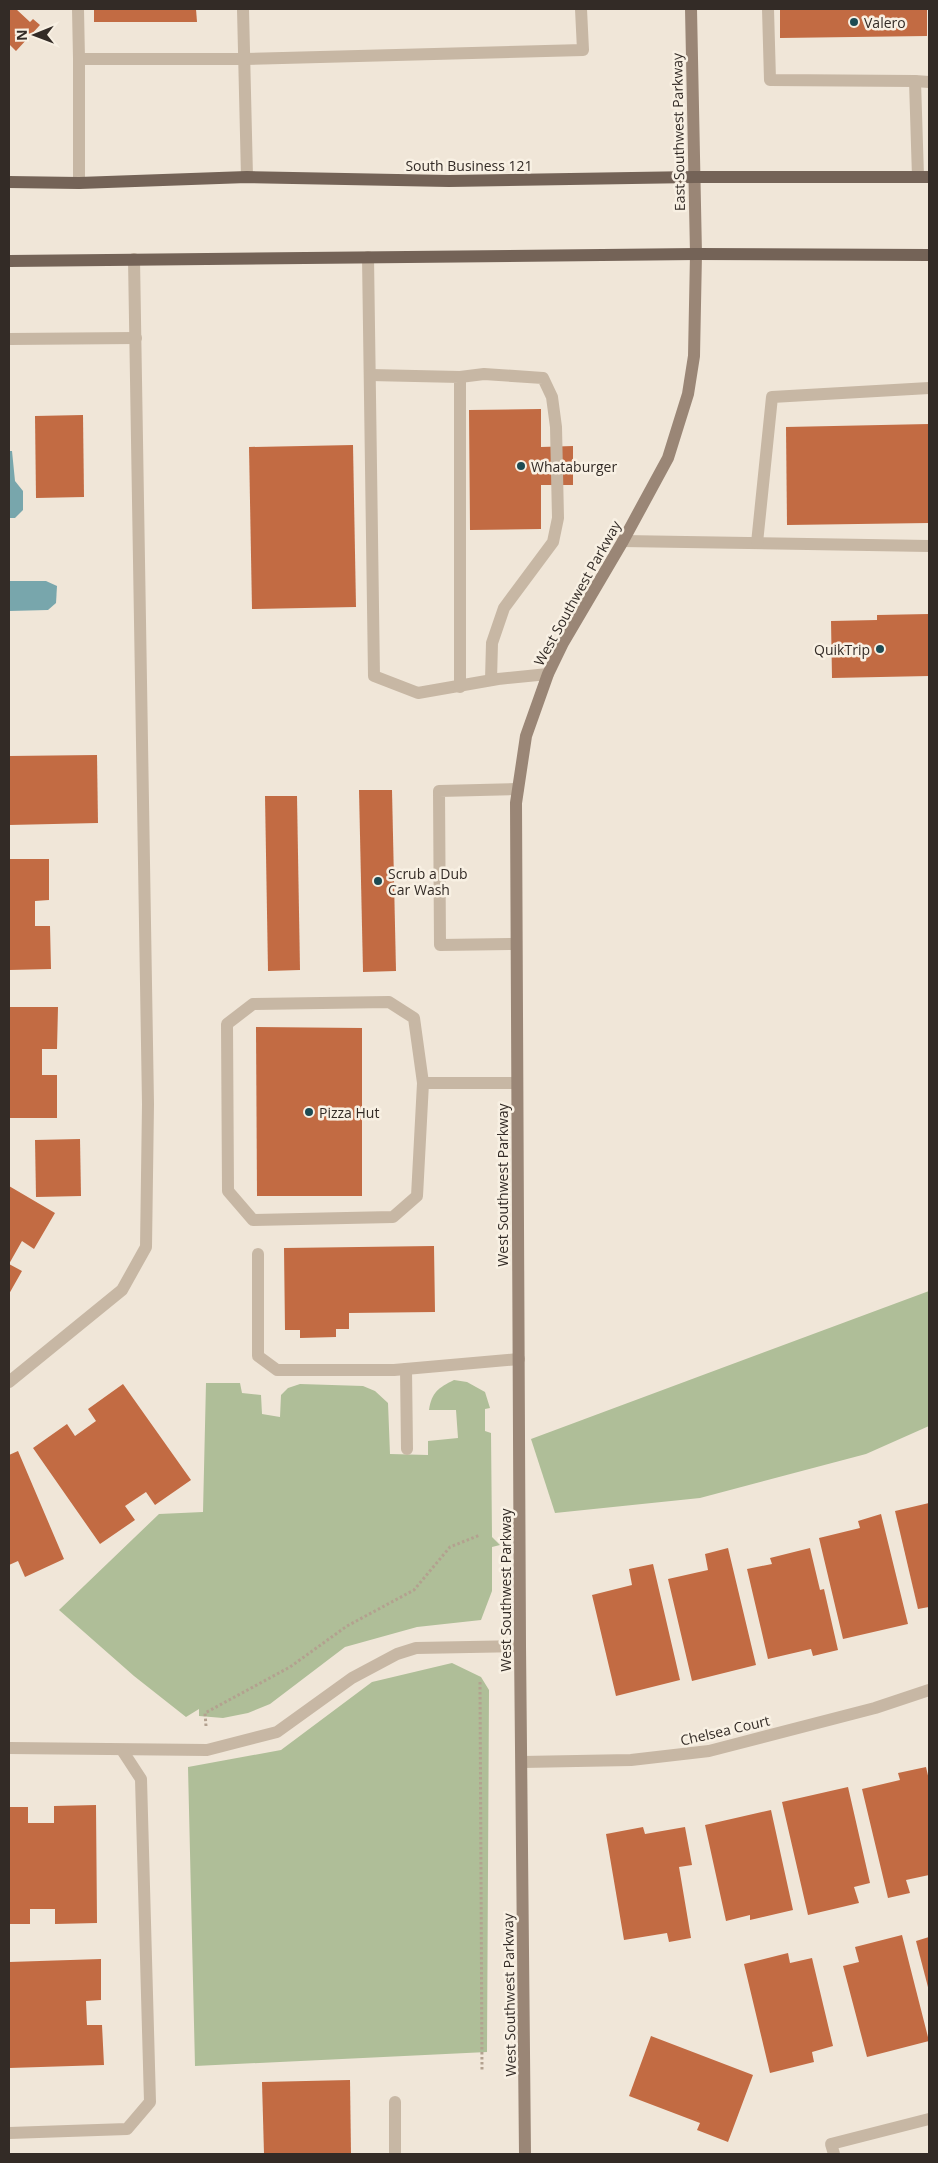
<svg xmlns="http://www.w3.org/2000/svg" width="938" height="2163" viewBox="0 0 938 2163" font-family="'Open Sans',sans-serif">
<rect width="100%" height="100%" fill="#f0e6d8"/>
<g fill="#afbe98">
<polygon points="929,1291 929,1426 866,1454 700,1498 555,1513 531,1439"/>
<path d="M 454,1380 L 467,1382 L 485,1392 L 490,1408 L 485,1409 L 485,1431 L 491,1433 L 492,1537 L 500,1545 L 492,1547 L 492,1591 L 481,1620 L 417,1627 L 345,1647 L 270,1704 L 248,1713 L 223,1718 L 199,1716 L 199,1709 L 186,1717 L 134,1676 L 59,1610 L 159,1514 L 203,1512 L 206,1383 L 240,1383 L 242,1393 L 261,1395 L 262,1414 L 280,1417 L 281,1395 L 288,1388 L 300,1384 L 363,1386 L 375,1391 L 388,1403 L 390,1454 L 428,1455 L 428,1441 L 458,1438 L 456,1410 L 429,1410 C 432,1392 438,1388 454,1380 Z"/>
<polygon points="452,1663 481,1677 489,1690 487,2052 195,2066 188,1767 281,1750 372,1682"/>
</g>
<g fill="#78a6ac">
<polygon points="9,451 12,451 15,481 23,491 23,510 15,518 9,518"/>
<polygon points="9,581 46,581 57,586 56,603 48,610 9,611"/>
</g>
<g fill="#c26b43">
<polygon points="9,9 16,9 30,22 33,19 40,25 16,51 9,44"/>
<polygon points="94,9 196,9 197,22 94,22"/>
<polygon points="780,9 927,9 927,36 780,38"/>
<polygon points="541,409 541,447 573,446 573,485 541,485 541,529 470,530 469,410"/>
<polygon points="83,415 84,497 36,498 35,416"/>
<polygon points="929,424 929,523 787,525 786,427"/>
<polygon points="353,445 356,607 252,609 249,447"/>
<polygon points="929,614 929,676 832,678 831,621 877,620 877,615"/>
<polygon points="97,755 98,823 9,825 9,756"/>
<polygon points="359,790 392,790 396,971 363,972"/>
<polygon points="265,796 297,796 300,970 268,971"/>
<polygon points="9,859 49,859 49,900 35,901 35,926 50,926 51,969 9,970"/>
<polygon points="9,1007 58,1007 57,1049 42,1049 42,1075 57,1075 57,1118 9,1118"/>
<polygon points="256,1027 362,1028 362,1196 257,1196"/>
<polygon points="80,1139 81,1196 36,1197 35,1140"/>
<polygon points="9,1186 55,1213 34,1249 22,1241 9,1264 22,1271 9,1294"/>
<polygon points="434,1246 435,1312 349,1313 349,1329 336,1329 336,1337 300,1338 300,1330 285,1330 284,1248"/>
<polygon points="123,1384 191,1480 155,1505 146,1492 125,1506 135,1520 100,1544 33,1448 67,1424 75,1436 96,1421 88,1409"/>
<polygon points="18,1451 64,1559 25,1577 18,1561 9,1565 9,1455"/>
<polygon points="929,1503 929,1607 918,1609 895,1511"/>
<polygon points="881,1514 908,1624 843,1639 819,1538 860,1528 858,1521"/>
<polygon points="728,1548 756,1665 692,1681 668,1579 708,1570 705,1554"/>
<polygon points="810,1548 820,1590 824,1589 838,1650 813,1656 811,1649 768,1659 747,1569 772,1564 770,1558"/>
<polygon points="653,1564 680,1680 616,1696 592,1595 632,1585 629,1569"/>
<polygon points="926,1767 929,1780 929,1875 906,1880 910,1893 888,1898 862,1789 900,1780 898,1773"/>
<polygon points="848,1787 870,1883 854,1887 859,1903 808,1915 782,1802"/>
<polygon points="96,1805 97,1923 55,1924 55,1909 30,1909 30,1924 9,1924 9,1807 28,1807 28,1823 54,1823 54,1806"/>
<polygon points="771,1810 793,1910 750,1920 750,1915 726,1921 705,1825"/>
<polygon points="643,1827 645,1834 685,1827 692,1865 679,1867 691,1938 669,1942 667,1933 624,1940 606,1834"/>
<polygon points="902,1935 929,2041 867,2057 843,1966 859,1962 855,1947"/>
<polygon points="929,1937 929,1991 916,1941"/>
<polygon points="788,1953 790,1963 812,1958 833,2046 812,2052 814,2062 770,2073 744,1964"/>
<polygon points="101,1959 101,2000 86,2001 87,2025 102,2025 104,2065 9,2068 9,1962"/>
<polygon points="651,2036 753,2075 728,2142 697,2130 700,2123 629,2096"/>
<polygon points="350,2080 351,2154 264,2154 262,2082"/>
</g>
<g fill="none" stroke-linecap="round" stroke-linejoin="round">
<g stroke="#b3a18f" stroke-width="3" stroke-dasharray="2.5 2.5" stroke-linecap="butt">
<polyline points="480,1682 482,2070"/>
<polyline points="206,1726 205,1713 290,1667 347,1626 414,1590 450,1547 480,1535"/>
</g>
<g stroke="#c7b7a4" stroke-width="12">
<polyline points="78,9 79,59"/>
<polyline points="243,9 247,177"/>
<polyline points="768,9 770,80 915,81"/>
<polyline points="918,177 915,81 929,82"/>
<polyline points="79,183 79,59 244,59 583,50 581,9"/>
<polyline points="368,257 374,676 418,693 498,679 548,674"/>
<polyline points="9,339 136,338"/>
<polyline points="370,375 460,377 460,687"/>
<polyline points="460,377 484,374 543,378 552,397 556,427 558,518 553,542 504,608 492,643 491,680"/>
<polyline points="623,541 929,546"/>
<polyline points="757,543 772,397 929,388"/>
<polyline points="516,944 440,945 439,791 518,789"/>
<polygon points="389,1002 414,1018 423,1083 417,1196 393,1217 253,1220 228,1191 227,1024 253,1004"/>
<polyline points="423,1083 517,1083"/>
<polyline points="258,1254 258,1356 277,1370 394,1370 519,1359"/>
<polyline points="406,1369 407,1449"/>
<polyline points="9,1382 122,1290 146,1247 148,1104 134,259"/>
<polyline points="9,1748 207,1750 277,1732 352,1678 397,1654 416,1648 520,1646"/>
<polyline points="395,2102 395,2154"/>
<polyline points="9,2133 127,2129 150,2102 141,1779 122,1750"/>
</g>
<g stroke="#c7b7a4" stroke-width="12">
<polyline points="522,1762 631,1760 709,1751 875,1708 929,1690"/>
<polyline points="834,2154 831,2144 929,2119"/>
</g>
<polyline stroke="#9a8676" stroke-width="12" points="525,2154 520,1646 516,803 526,736 548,674 563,643 623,541 668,458 688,394 694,356 696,254 691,9"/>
<g stroke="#746357" stroke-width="12">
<polyline points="9,182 79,183 247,177 449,181 694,177 929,177"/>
<polyline points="9,261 696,254 929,255"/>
</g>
</g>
<g fill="#1d4b53" stroke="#f8f0e3" stroke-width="2">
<circle cx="854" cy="22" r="5"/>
<circle cx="521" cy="466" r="5"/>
<circle cx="880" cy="649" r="5"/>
<circle cx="378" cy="881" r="5"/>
<circle cx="309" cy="1112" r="5"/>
</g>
<g text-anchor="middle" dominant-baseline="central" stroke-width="5" stroke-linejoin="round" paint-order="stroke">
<g font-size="14" fill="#332b26" stroke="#f8f0e3" text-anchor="start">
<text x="864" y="22">Valero</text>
<text x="531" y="466">Whataburger</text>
<text x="870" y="649" text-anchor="end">QuikTrip</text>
<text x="388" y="873">Scrub a Dub<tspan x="388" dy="16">Car Wash</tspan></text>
<text x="319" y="1112">Pizza Hut</text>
</g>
<g font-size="14" fill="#332b26" stroke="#f8f0e3">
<text transform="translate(678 132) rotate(-91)">East Southwest Parkway</text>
<text x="469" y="165">South Business 121</text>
<text transform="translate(577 593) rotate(-61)">West Southwest Parkway</text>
<text transform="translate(502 1185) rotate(-90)">West Southwest Parkway</text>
<text transform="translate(505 1590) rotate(-90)">West Southwest Parkway</text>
<text transform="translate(725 1730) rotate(-13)">Chelsea Court</text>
<text transform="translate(509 1995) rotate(-91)">West Southwest Parkway</text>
</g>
</g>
<rect width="938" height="2163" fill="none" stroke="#332b26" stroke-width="20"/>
<g transform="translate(35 35) rotate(269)" stroke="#f8f0e3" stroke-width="4" paint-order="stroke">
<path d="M0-4L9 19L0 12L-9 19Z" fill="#332b26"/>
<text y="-8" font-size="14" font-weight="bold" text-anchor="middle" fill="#332b26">N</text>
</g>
</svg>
